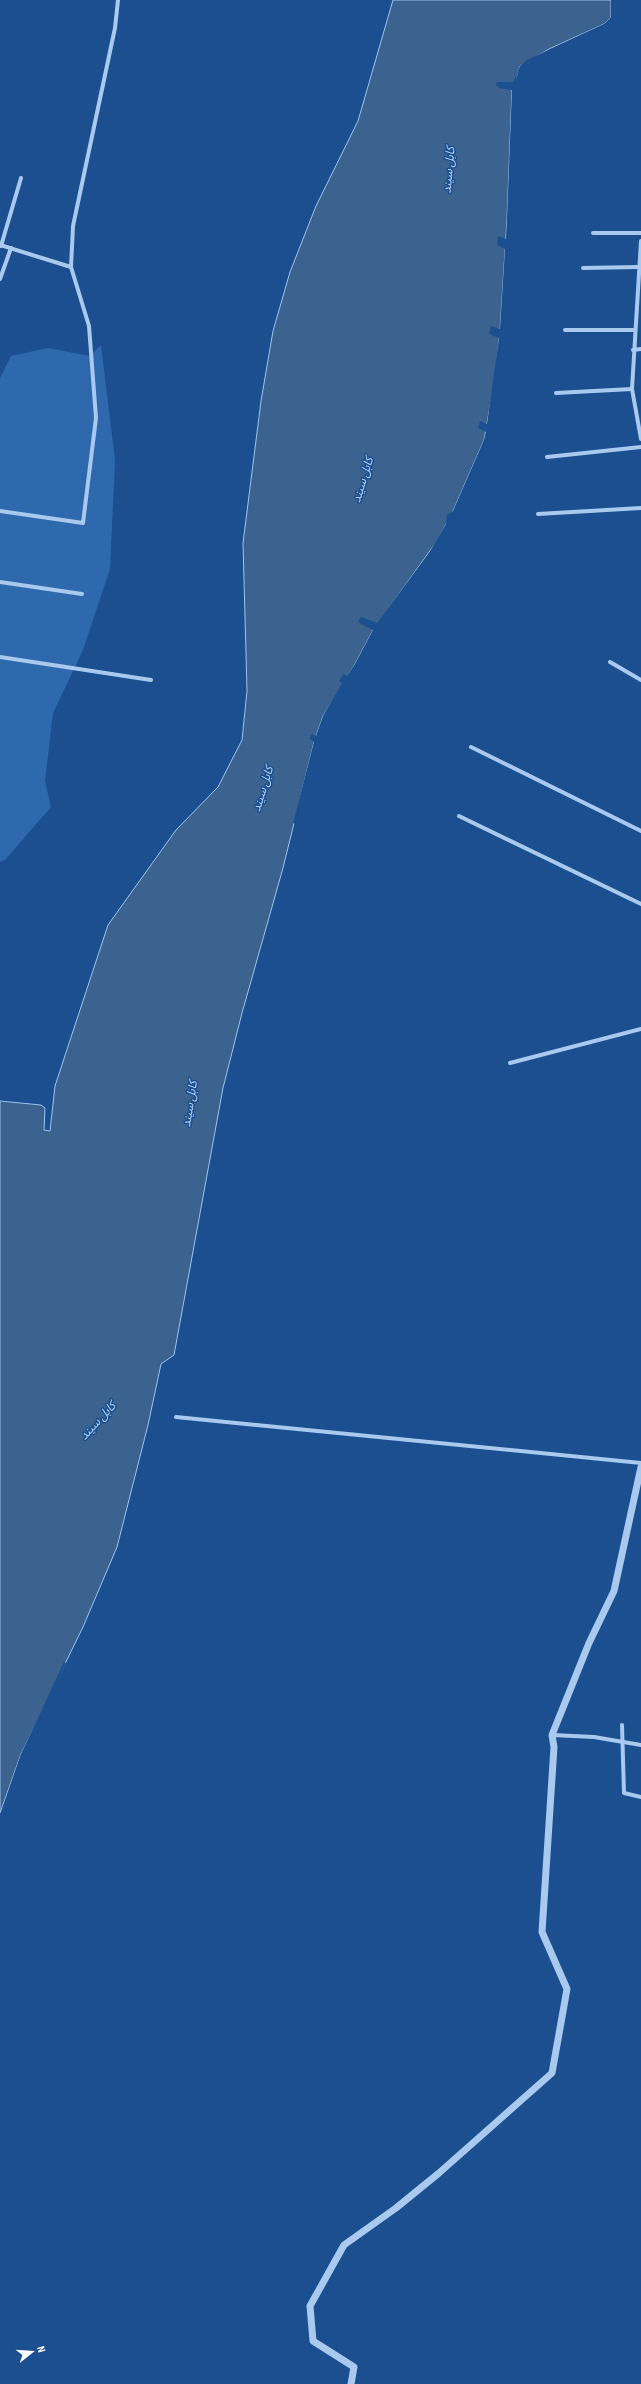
<svg xmlns="http://www.w3.org/2000/svg" width="641" height="2384" viewBox="0 0 641 2384" font-family="'Sofia Sans Condensed','Noto Sans Arabic',sans-serif">
<rect width="100%" height="100%" fill="#1b4f8f"/>
<polygon fill="#2e69ad" points="101,345 115,460 110,569 83,650 53,713 45,781 51,807 5,860 0,862 0,378 11,356 48,348 90,356"/>
<polygon fill="#3c6290" stroke="#9cc4f0" points="393,0 611,0 611,17 604,24 549,49 520,66 512,89 507,220 500,330 495,378 484,440 453,511 437,541 373,630 355,664 323,716 314,742 283,868 242,1013 223,1088 174,1355 161,1364 148,1425 117,1547 83,1627 21,1754 0,1813 0,1101 41,1105 45,1108 44,1130 50,1131 55,1086 108,925 176,830 218,787 242,740 247,691 243,543 261,401 273,331 290,272 316,206 358,121"/>
<g fill="#1b4f8f">
<polygon points="611,0 613,0 613,17 605,26 528,62 521,67 517,75 514,89 509,220 502,330 497,378 486,440 455,512 438,542 378,625 357,665 325,717 316,743 295,824 293,823 314,742 309,738 312,734 316,736 323,716 342,683 339,681 343,674 347,676 355,664 373,630 361,624 358,621 361,617 377,623 429,553 446,524 447,515 453,511 484,440 486,432 478,428 480,421 487,424 499,338 489,334 491,326 500,329 505,249 497,245 498,236 506,239 507,220 512,90 499,88 496,85 497,82 513,82 520,66 527,60 604,24 611,17"/>
<polygon points="64,1662 66,1663 23,1755 0,1815 21,1754"/>
</g>
<g fill="none" stroke-linecap="round" stroke-linejoin="round">
<g stroke="#a9c9ee" stroke-width="4">
<polyline points="593,233 641,233"/>
<polyline points="641,241 632,389 641,439"/>
<polyline points="0,245 71,267"/>
<polyline points="1,246 21,178"/>
<polyline points="583,268 638,267"/>
<polyline points="0,279 11,248"/>
<polyline points="565,330 634,330"/>
<polyline points="633,350 641,349"/>
<polyline points="556,393 632,389"/>
<polyline points="547,457 641,447"/>
<polyline points="0,511 83,523 96,418 89,326 71,267 73,226 115,28 118,0"/>
<polyline points="538,514 641,508"/>
<polyline points="0,582 82,594"/>
<polyline points="0,657 151,680"/>
<polyline points="610,662 641,680"/>
<polyline points="471,747 641,831"/>
<polyline points="459,816 641,904"/>
<polyline points="510,1063 641,1029"/>
<polyline points="176,1417 641,1463"/>
<polyline points="622,1725 624,1793 641,1797"/>
<polyline points="552,1735 594,1737 641,1745"/>
</g>
<polyline stroke="#a9c9ee" stroke-width="7" points="351,2384 354,2367 313,2341 310,2306 344,2245 396,2208 439,2173 552,2073 567,1989 542,1932 554,1747 552,1735 589,1643 614,1591 641,1467"/>
</g>
<g text-anchor="middle" dominant-baseline="central" stroke-width="3" stroke-linejoin="round" paint-order="stroke">
<g font-size="12" font-style="italic" fill="#b5d3f5" stroke="#1b4f8f">
<text transform="translate(449 170) rotate(-85)">کابل سيند</text>
<text transform="translate(363 480) rotate(-73)">کابل سيند</text>
<text transform="translate(263 789) rotate(-73)">کابل سيند</text>
<text transform="translate(190 1104) rotate(-81)">کابل سيند</text>
<text transform="translate(98 1421) rotate(-47)">کابل سيند</text>
</g>
</g>
<g transform="translate(32 2352) rotate(73)" stroke="#1b4f8f" stroke-width="3" paint-order="stroke">
<path d="M0-3L7 15L0 10L-7 15Z" fill="#ffffff"/>
<text y="-6" font-size="11" font-weight="bold" text-anchor="middle" fill="#ffffff">N</text>
</g>
</svg>
